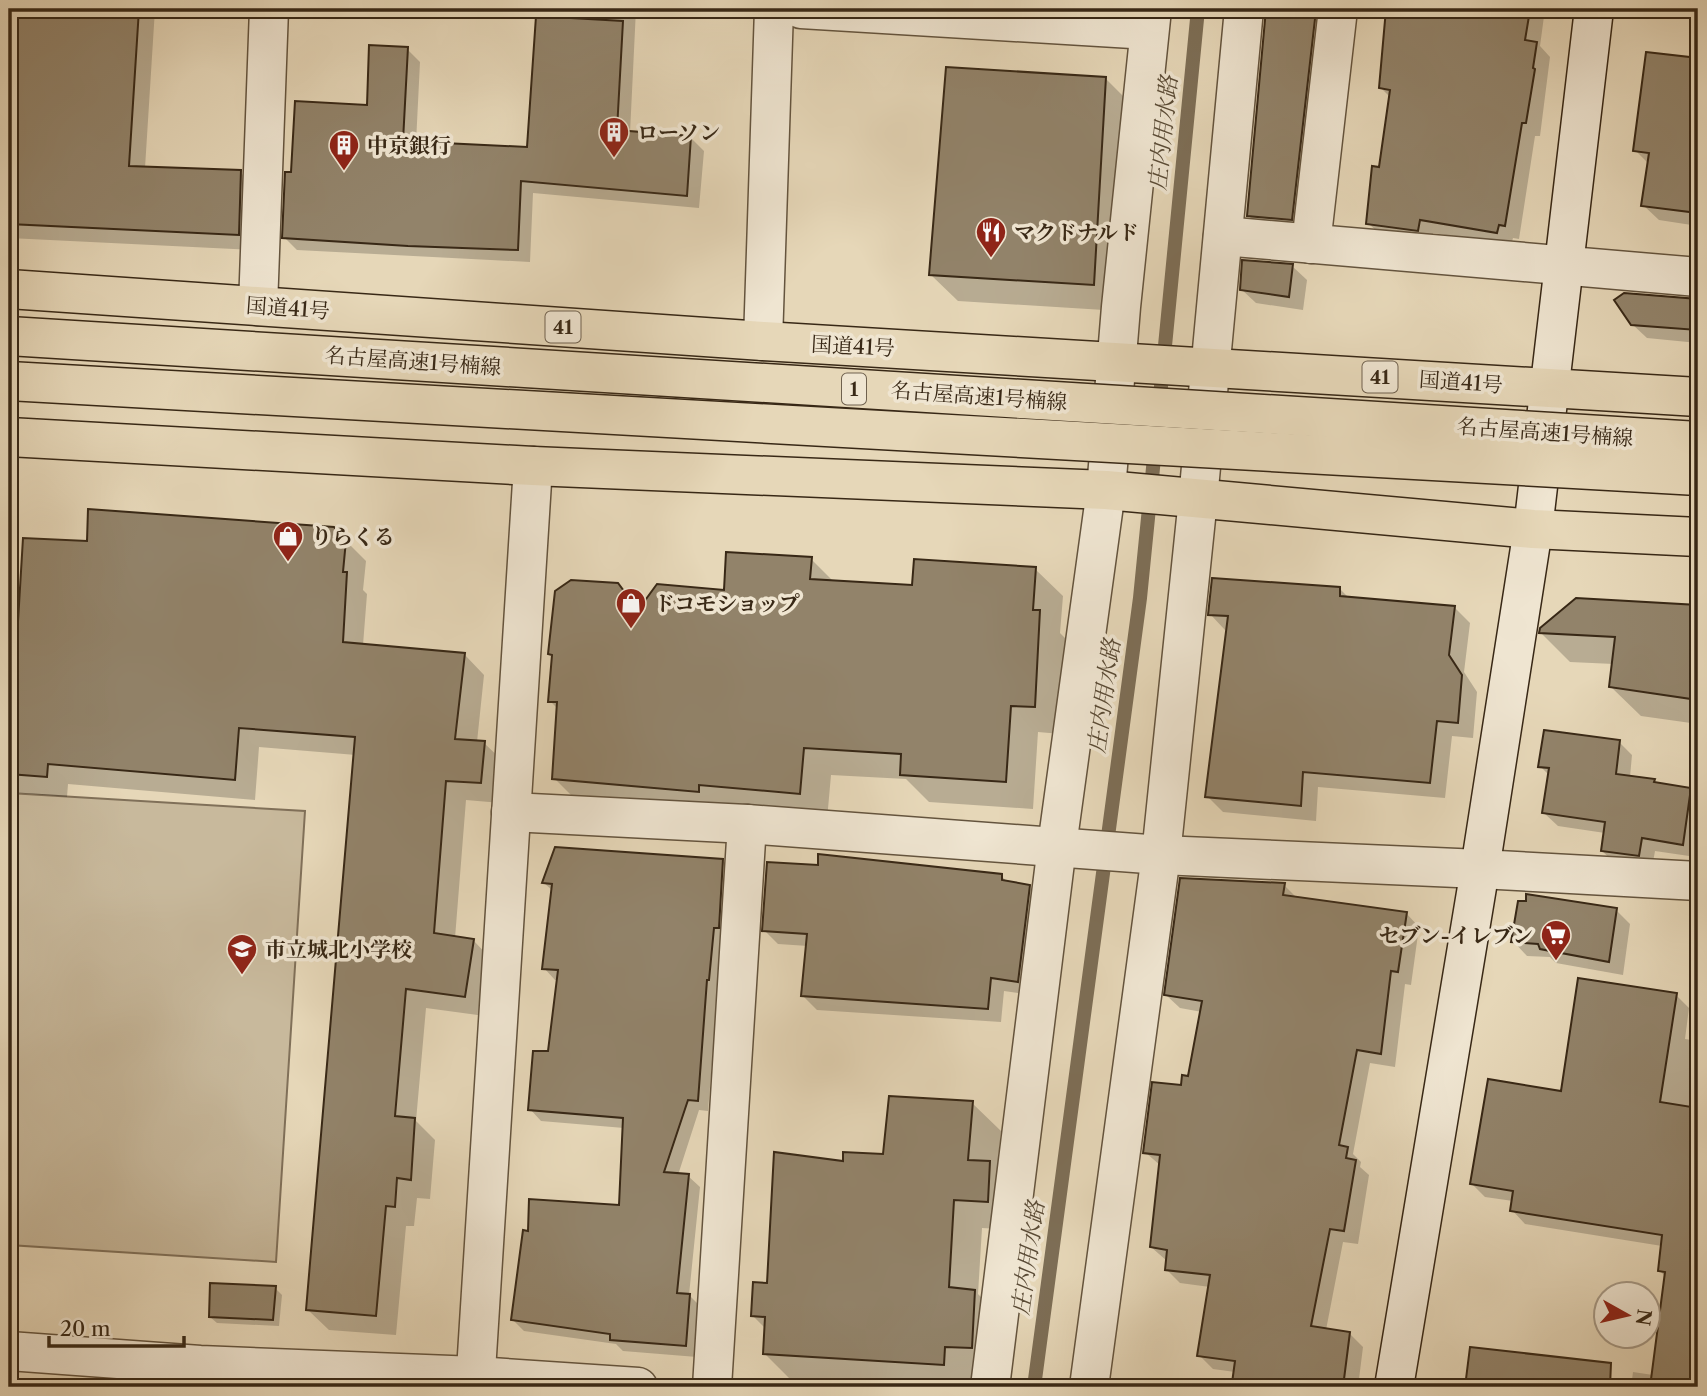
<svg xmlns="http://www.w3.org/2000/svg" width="1707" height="1396" viewBox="0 0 1707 1396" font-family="'Libre Caslon Text','Noto Serif JP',serif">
<rect width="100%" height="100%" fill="#e6d7b8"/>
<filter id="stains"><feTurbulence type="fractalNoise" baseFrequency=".00286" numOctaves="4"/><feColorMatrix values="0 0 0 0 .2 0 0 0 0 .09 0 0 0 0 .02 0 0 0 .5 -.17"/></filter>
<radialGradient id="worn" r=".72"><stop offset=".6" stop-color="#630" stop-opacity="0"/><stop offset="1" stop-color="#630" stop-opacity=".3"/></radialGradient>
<polygon fill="#c8b99c" stroke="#807059" stroke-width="2" points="9,793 305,811 276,1262 9,1245"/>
<g fill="#0003">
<polygon points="9,9 155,9 145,168 240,172 256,188 254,250 9,238"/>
<polygon points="538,9 636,9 630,133 691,138 704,151 699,208 533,193 530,262 297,250 284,237 407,49 420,62 416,143 529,149"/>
<polygon points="1268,9 1335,9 1305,233 1262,229 1248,215"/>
<polygon points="1388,9 1545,9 1540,46 1550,57 1540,136 1535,136 1519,239 1513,238 1511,245 1433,233 1432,244 1383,237 1369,224 1380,169 1390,97 1381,88"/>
<polygon points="1647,54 1698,59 1698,226 1659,220 1643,205 1649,164 1635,150"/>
<polygon points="1105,78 1132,105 1120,311 958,301 931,275"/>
<polygon points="1292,266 1307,280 1303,310 1256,303 1241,289"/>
<polygon points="1625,294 1698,300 1698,343 1647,338 1632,324"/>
<polygon points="333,528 366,561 363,590 367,594 363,645 464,654 484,675 477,742 484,743 505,763 501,803 466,800 455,938 473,940 493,961 485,1016 426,1008 416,1121 435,1140 430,1199 417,1198 414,1226 406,1226 396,1335 329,1330 308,1310 356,755 259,747 255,800 68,784 67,797 9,792 9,639 18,640 88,543"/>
<polygon points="811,559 835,583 914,587 1035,569 1063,596 1060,633 1067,640 1061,734 1038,732 1033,809 929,802 906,779 831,775 827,820 582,806 554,778 558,709 550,701 553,657 550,654 617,585 641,609 726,592"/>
<polygon points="1339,588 1349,598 1454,607 1470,623 1464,672 1477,692 1473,738 1452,736 1445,798 1318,787 1316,821 1223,812 1207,796 1228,630 1225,630 1210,614"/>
<polygon points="1576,600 1698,607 1698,724 1641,716 1611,687 1614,664 1570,662 1541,633"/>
<polygon points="1619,742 1632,755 1630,777 1691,789 1698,797 1698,840 1696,857 1655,851 1652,868 1616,864 1602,851 1605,833 1558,826 1544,813 1549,775 1540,766"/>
<polygon points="722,860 734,872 718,991 708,1111 699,1110 678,1175 688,1176 700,1187 689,1295 701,1307 697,1357 623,1351 616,1344 524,1331 512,1319 620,1207 624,1128 541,1121 530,1109 550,1053 559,980 555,980 544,968 553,891 544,883"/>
<polygon points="1001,876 1009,883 1029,887 1043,901 1032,995 1004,991 1001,1022 817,1010 803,996 808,946 778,944 764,930"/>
<polygon points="1284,885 1298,899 1406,913 1419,927 1411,985 1405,984 1395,1067 1370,1063 1353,1154 1361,1162 1360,1167 1369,1175 1358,1244 1343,1242 1326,1330 1349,1333 1363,1347 1358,1387 1238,1387 1234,1383 1235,1372 1213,1369 1199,1355 1210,1287 1180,1283 1166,1269 1167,1261 1151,1247 1161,1166 1145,1152 1189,1078 1202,1012 1180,1008 1166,995"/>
<polygon points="1616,910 1630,924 1623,975 1556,963 1550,957 1527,956 1513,941"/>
<polygon points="1676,995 1689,1008 1685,1039 1698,1041 1698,1387 1631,1387 1633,1372 1653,1375 1666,1277 1659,1270 1662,1246 1525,1224 1512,1210 1513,1201 1485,1197 1472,1184 1562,1093"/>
<polygon points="972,1103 1001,1131 997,1170 1018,1191 1015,1230 982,1228 978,1294 1003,1320 972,1387 887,1387 793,1382 764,1353 766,1329 753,1316 769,1284 844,1163 884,1156"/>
<polygon points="275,1288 282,1295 279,1326 217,1323 210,1317"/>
<polygon points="9,1379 89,1384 89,1381 129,1385 131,1387 9,1387"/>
</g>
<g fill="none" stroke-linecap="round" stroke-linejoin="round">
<g stroke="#7d6e56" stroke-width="14">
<polyline points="1159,407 1198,9"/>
<polyline points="1034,1387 1140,598 1155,448"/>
</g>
</g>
<g fill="#92836a" stroke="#382816" stroke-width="2">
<polygon points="17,9 139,9 129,166 241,170 239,235 9,224 9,112"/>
<polygon points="1266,9 1316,10 1292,220 1247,216"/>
<polygon points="1386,9 1476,9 1529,16 1525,40 1537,42 1533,68 1535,69 1526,123 1522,123 1505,226 1499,225 1497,233 1420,220 1418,231 1366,224 1372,166 1379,167 1390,90 1379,88"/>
<polygon points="536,16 623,21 617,130 691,136 687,196 521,181 518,250 408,246 282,238 285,172 291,172 295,101 367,105 369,45 408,47 403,141 527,147"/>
<polygon points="1646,52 1698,58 1698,213 1641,206 1649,153 1633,151"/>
<polygon points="946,67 1106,77 1094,285 929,275"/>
<polygon points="1242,260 1293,264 1289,297 1240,290"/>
<polygon points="1624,293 1698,299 1697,330 1631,325 1614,300"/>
<polygon points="88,509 334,527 346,540 343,572 347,572 343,642 465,653 455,739 485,741 481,783 446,781 434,933 474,939 465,997 406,989 395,1116 415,1118 411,1180 397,1178 395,1207 386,1206 376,1316 306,1310 355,737 239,728 235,780 48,764 47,777 9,774 9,637 17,638 23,538 87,541"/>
<polygon points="726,552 812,557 810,579 912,585 914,559 1036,567 1033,610 1040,610 1035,707 1011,706 1006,782 900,775 901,754 804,748 800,794 699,785 699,792 552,779 557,702 548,702 552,655 548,654 555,591 571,580 618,583 638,610 657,584 724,590"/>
<polygon points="1212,578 1340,587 1340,596 1455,606 1449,655 1462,675 1458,723 1437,721 1430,783 1303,772 1301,806 1205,797 1228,616 1208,615"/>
<polygon points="1576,598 1698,605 1698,700 1609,687 1615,637 1539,633 1540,628"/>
<polygon points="1544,730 1620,740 1616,774 1655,779 1654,782 1691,788 1683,845 1642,838 1639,856 1601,851 1605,822 1542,813 1549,768 1538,767"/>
<polygon points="555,847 723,859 719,928 714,928 709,980 707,980 698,1101 688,1100 664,1172 689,1174 677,1293 690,1294 686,1346 610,1340 610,1334 511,1320 523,1230 528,1231 529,1199 619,1205 623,1118 528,1110 533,1051 548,1051 558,970 542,969 552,884 542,883"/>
<polygon points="818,854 1002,874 1002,880 1030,885 1018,982 991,978 988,1009 801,996 807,934 762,931 767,862 818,865"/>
<polygon points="1180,878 1285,883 1283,895 1407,912 1398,972 1391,971 1381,1054 1357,1050 1339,1145 1348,1147 1346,1158 1356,1160 1344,1231 1330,1229 1311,1326 1350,1332 1343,1387 1309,1382 1308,1387 1256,1387 1232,1383 1235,1361 1197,1356 1210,1275 1165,1270 1167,1250 1150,1247 1160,1155 1143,1153 1152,1082 1181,1085 1182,1075 1188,1076 1202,1001 1164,995"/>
<polygon points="1526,894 1617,908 1609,962 1540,949 1538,944 1511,942 1518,901 1526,901"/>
<polygon points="1578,978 1677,993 1660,1102 1698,1108 1698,1387 1650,1387 1665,1272 1658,1271 1662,1235 1510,1211 1513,1191 1470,1184 1488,1079 1561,1091"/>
<polygon points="889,1096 973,1101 968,1160 990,1161 988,1202 954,1200 949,1287 975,1290 972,1348 945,1347 944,1365 763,1354 765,1317 751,1316 753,1282 767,1283 774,1152 843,1161 843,1152 883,1154"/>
<polygon points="210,1283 276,1286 273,1320 209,1317"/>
<polygon points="1470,1347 1611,1363 1610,1387 1465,1387"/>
</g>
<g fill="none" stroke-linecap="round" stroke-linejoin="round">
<g stroke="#64543e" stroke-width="41">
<g id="street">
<polyline points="801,9 1149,30"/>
<polyline points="1223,236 1698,277"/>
<polyline points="1311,244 1338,9"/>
<polyline points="258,306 269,9"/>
<polyline points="763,341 774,9"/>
<polyline points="511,812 747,824 1161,855 1480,869 1698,881"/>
<polyline points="9,1351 200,1365 476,1376 638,1387"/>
<polyline points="475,1387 533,466"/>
<polyline points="712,1387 747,824"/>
<polyline points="990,1387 1057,846 1106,490 1121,307 1152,9"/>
<polyline points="1089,1387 1161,855 1198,499 1244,9"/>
</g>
</g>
<g stroke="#382816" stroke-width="41">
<polyline id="secondary" points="1394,1387 1480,869 1533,529 1594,9"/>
</g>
<g stroke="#382816" stroke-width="41">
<g id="highway">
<polyline points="9,289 763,341 1698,397"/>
<polyline points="9,437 533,466 1106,490 1533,529 1698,537"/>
</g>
</g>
<use href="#street" stroke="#efe5d1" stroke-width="38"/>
<use href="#secondary" stroke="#efe5d1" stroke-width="38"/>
<use href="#highway" stroke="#e6d7b8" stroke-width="38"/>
<g stroke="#382816" stroke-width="41" stroke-linecap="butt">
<g id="highway-bridge">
<polyline points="9,336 1698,441"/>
<polyline points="9,381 1698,476"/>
</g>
</g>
<use href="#highway-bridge" stroke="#e6d7b8" stroke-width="38"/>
</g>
<defs>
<g id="building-pin" transform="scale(1.575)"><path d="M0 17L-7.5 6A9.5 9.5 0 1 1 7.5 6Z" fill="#8f2418" stroke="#efe5d1"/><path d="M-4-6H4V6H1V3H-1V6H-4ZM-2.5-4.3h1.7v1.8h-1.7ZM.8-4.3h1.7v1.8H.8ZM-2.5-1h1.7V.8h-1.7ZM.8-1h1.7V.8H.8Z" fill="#fff"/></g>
<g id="restaurant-pin" transform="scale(1.575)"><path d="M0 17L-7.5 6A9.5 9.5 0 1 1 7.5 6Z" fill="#8f2418" stroke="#efe5d1"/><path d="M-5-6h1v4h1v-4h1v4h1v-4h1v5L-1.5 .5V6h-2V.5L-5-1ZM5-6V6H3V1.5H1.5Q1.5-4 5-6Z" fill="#fff"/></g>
<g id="shop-pin" transform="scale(1.575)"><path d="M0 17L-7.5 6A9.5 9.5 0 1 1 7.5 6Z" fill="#8f2418" stroke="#efe5d1"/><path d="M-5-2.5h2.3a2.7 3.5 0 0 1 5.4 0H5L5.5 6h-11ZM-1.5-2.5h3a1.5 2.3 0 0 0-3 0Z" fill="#fff"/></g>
<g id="supermarket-pin" transform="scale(1.575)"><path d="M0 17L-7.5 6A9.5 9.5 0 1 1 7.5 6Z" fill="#8f2418" stroke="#efe5d1"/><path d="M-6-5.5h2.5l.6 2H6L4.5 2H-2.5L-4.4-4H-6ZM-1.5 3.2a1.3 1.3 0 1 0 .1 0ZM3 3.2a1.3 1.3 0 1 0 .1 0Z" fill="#fff"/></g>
<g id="school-pin" transform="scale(1.575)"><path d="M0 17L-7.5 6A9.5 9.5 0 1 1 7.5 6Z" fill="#8f2418" stroke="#efe5d1"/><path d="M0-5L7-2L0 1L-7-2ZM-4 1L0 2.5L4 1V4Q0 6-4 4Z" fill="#fff"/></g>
</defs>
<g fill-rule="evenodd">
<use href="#building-pin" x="614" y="132"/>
<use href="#building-pin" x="344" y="145"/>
<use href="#restaurant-pin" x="991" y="232"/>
<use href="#shop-pin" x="288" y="536"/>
<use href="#shop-pin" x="631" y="603"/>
<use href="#supermarket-pin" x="1556" y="935"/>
<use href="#school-pin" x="242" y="949"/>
</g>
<g text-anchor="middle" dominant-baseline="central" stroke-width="7" stroke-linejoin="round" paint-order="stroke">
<g fill="#efe5d1" stroke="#6f614e" stroke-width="2">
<rect x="545.5" y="311.5" width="35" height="31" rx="5"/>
<rect x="1362.5" y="361.5" width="35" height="31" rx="5"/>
<rect x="842" y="373.5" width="24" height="31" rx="5"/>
</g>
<g font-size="19" font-weight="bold" fill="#382816">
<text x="563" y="327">41</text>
<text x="1380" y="377">41</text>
<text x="854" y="389">1</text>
</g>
<g font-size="21" font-weight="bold" fill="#382816" stroke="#efe5d1" text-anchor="start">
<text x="637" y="132">ローソン</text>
<text x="367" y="145">中京銀行</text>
<text x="1014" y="232">マクドナルド</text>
<text x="311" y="536">りらくる</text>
<text x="654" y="603">ドコモショップ</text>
<text x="1533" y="935" text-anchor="end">セブン-イレブン</text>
<text x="265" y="949">市立城北小学校</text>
</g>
<g font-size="21" fill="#382816" stroke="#efe5d1">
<text transform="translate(288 308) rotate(4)">国道41号</text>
<text transform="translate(853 346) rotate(3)">国道41号</text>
<text transform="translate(413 361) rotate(4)">名古屋高速1号楠線</text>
<text transform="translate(1461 382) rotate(4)">国道41号</text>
<text transform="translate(979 396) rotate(4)">名古屋高速1号楠線</text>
<text transform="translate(1545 432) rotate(4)">名古屋高速1号楠線</text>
</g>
<g font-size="23" font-style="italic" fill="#5a4b36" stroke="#efe5d1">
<text transform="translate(1163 133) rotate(-84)">庄内用水路</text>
<text transform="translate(1104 696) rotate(-82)">庄内用水路</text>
<text transform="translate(1028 1258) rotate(-82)">庄内用水路</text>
</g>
</g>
<rect width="1707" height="1396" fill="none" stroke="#e6d7b8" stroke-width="35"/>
<rect x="10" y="10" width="1686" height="1375" fill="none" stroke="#382816" stroke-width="3.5"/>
<rect x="18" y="18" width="1672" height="1361" fill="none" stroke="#382816" stroke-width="2"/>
<g transform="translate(1627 1315) rotate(98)"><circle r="33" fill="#efe5d1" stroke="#a69986" stroke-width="2"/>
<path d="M0-5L12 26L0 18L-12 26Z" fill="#8f2418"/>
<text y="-10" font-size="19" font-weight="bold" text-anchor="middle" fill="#382816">N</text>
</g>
<path d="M49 1336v10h135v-10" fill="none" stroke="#382816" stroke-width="3.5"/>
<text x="60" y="1336" font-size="21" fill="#382816" stroke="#efe5d1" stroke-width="5" paint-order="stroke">20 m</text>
<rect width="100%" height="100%" filter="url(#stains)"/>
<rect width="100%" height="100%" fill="url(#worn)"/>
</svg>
